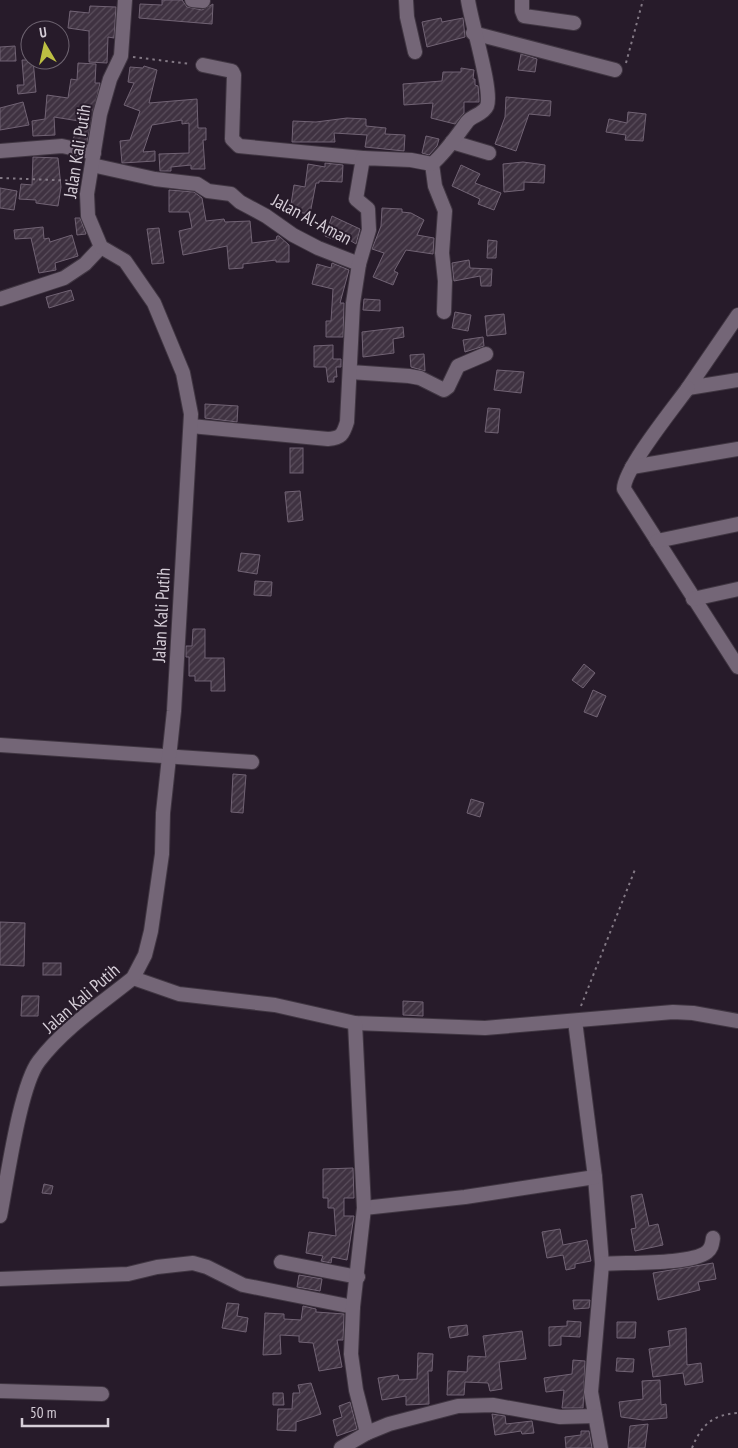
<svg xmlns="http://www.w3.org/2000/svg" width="738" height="1448" viewBox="0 0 738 1448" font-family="'PT Sans Narrow',sans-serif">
<defs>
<pattern id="building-hatch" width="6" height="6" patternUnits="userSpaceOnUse" patternTransform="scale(1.25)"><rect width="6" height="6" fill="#3f3241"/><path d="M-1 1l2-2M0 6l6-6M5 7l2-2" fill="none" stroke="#5a4e5c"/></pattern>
</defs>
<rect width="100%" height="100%" fill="#271b2a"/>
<g fill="url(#building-hatch)" stroke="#716374">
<polygon points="162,0 182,0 187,7 202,10 213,4 212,24 139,18 140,4 162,5"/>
<polygon points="90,6 116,7 114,38 108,37 107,63 89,62 89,31 68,28 70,11 89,13"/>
<polygon points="441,18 442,22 463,18 465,37 427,47 422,22"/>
<polygon points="15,46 16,61 0,61 0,47"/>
<polygon points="521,54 537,59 535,72 518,70"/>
<polygon points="22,60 33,60 36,92 18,94 17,85 24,85"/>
<polygon points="78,63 96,64 95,83 100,83 87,142 73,140 79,121 54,117 55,135 33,136 32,121 45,119 47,95 68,98 71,79 77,80"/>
<polygon points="144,66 157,70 149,103 197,99 198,128 206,128 206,140 203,140 205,169 191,169 191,165 171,167 171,171 160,171 159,154 189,153 189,123 182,124 182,120 152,125 143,152 155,151 155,161 122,163 120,141 130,140 140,111 124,105 134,83 128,82 130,67 143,68"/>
<polygon points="461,68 474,70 473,79 475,79 475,85 478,86 479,98 479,102 464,102 464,113 455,124 431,118 433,103 404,105 403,84 442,81 443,72 461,72"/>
<polygon points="506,97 551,101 550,116 529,114 516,151 495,144 505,117"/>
<polygon points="23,102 29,125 0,130 0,108"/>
<polygon points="628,112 646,114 643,141 625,140 626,135 606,132 609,119 627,123"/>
<polygon points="347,118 366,119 366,126 386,128 385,134 405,135 404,151 365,147 367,135 334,133 335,142 292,142 293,121 316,122"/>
<polygon points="426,136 439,139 437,146 429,155 422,153"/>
<polygon points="33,157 58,158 61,187 58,206 36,203 36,200 19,199 21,184 32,185"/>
<polygon points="523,162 545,165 544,183 524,182 524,190 504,192 503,164"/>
<polygon points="325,163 343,165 342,182 319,181 319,183 316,183 310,214 290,211 294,185 305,187 308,164 325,167"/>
<polygon points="461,165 480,174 475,183 501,193 494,210 478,204 480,199 452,186"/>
<polygon points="0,188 17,191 14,210 0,208"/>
<polygon points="169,190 194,192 202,198 206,221 224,219 225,222 250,221 252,243 276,240 277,236 279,236 289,245 289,262 276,262 276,260 243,264 243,268 229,269 227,246 183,255 179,231 192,228 189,212 169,212"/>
<polygon points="382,208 402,209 402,212 411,213 424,220 417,235 434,238 433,254 406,250 394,271 398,273 393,285 373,277 384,253 372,249 381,226"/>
<polygon points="332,216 360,229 356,244 341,235 338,241 325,236"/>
<polygon points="75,218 80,218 86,234 77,235"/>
<polygon points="43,227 44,239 49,238 50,242 72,235 78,256 55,263 56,270 39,273 31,238 15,239 14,230"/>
<polygon points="159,228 164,263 152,264 147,229"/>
<polygon points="488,240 497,241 496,258 487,258"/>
<polygon points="469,260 470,268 492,269 491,286 481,286 480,276 454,281 452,263"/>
<polygon points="332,263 349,270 340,303 344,303 343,337 326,337 326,321 331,321 333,289 312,284 317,264 331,268"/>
<polygon points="71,290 74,300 49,308 46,297"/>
<polygon points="364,299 380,300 380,311 363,310"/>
<polygon points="455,312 471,315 468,331 452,328"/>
<polygon points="504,314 506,334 487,336 485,316"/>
<polygon points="403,327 404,337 393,339 394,353 363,357 362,332"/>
<polygon points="483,337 484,346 465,352 463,340"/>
<polygon points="333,345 333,359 341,359 341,367 336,367 337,377 334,377 334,382 328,382 326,367 314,367 314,346"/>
<polygon points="424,354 425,371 411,367 410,355"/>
<polygon points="497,370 524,372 521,393 494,390"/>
<polygon points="205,404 238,406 237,422 205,418"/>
<polygon points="488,408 500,409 498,433 485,432"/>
<rect x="290" y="448" width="13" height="25"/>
<polygon points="300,491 303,520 288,522 285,492"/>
<polygon points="241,553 260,555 257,574 238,571"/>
<polygon points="255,581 272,582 271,596 254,595"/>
<polygon points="193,629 205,629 205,658 224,658 225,691 211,691 211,681 195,681 195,676 189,676 189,657 186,657 186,646 192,646"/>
<polygon points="584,664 595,673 583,688 572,680"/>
<polygon points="593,690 606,696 597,717 584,712"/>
<polygon points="233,774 246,775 243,813 231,812"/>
<polygon points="471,799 484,803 480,817 467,813"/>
<polygon points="0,922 25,923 24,966 0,965"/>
<rect x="43" y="963" width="18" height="12"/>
<polygon points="22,996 39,996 38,1016 21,1016"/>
<polygon points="403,1001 423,1002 423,1016 403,1015"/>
<polygon points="353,1168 354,1198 344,1198 344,1216 354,1216 347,1260 332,1257 331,1263 321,1261 323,1256 306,1253 309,1232 336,1236 334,1208 328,1208 328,1198 323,1198 323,1169"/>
<polygon points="44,1184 53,1186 51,1194 42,1193"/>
<polygon points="642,1194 649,1226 658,1224 663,1245 635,1251 631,1229 636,1228 631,1196"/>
<polygon points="560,1229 563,1245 587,1240 591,1261 575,1264 575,1268 566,1270 563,1255 547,1258 542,1232"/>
<polygon points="713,1263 716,1279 698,1282 700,1290 658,1300 653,1273"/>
<polygon points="299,1275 322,1279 320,1291 297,1287"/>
<polygon points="573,1300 590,1300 589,1308 574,1309"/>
<polygon points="227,1303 239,1304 237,1316 248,1318 246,1332 222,1328"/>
<polygon points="303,1306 316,1309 316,1312 344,1314 343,1340 337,1340 342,1367 319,1371 313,1343 299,1342 299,1336 280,1335 281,1354 263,1355 265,1313 284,1314 284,1319 301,1320"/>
<polygon points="567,1321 581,1322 580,1337 561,1336 561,1345 549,1346 549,1327 567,1326"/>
<polygon points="617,1322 636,1322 635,1338 617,1338"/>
<polygon points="467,1325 468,1335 450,1338 448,1327"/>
<polygon points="686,1328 687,1365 701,1363 703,1382 685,1385 683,1373 653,1377 649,1349 670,1346 668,1331"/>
<polygon points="522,1331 526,1359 499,1362 502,1389 490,1391 488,1383 465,1382 464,1395 447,1395 448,1371 467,1372 468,1356 486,1357 483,1336"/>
<polygon points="418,1353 433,1354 432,1371 428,1371 429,1404 406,1405 406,1396 382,1400 378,1378 398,1375 399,1380 417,1379"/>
<polygon points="617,1358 634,1359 633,1372 616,1371"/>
<polygon points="573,1360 585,1361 583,1408 562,1408 564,1390 546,1392 544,1378 572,1374"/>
<polygon points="660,1380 661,1405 666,1404 667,1418 643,1420 621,1417 619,1402 643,1399 642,1381"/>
<polygon points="311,1383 321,1414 296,1422 296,1431 277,1430 278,1409 292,1409 293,1393 300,1393 298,1385"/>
<polygon points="273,1393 283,1393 284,1405 273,1405"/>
<polygon points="350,1402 357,1429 337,1436 333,1420 342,1417 339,1406"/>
<polygon points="492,1414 505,1416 506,1424 532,1421 534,1433 522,1434 521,1431 495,1435"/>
<polygon points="648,1424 645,1448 628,1448 630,1426"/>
<polygon points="581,1431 589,1431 592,1448 566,1448 565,1437 581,1435"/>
</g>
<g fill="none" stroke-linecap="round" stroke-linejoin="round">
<g stroke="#403642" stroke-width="16">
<g id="minor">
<polyline points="192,0 203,1"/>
<polyline points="406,0 407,17 415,52"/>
<polyline points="522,0 522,11 524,16 574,23"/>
<polyline points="473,33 615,70"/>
<polyline points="203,65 232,71 234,75 232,139 239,146 363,158"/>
<polyline points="452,142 489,153"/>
<polyline points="0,151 62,146 94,153"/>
<polyline points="432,164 435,186 445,211 442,253 445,281 444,312"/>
<path d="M 92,165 L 155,179 L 197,184 L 208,191 L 231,194 L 240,202 L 266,216 L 293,235 L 318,248 L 359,264 L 369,230 L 368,209 L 356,199 L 363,158 L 411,160 L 432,164 C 446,152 456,137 467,122 C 472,115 483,115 487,106 C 493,91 471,22 468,0"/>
<polyline points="0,299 64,278 85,264 101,247"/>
<polyline points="738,315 688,388 738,380"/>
<polyline points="350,372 409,376 420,378 444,390 448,387 458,366 486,354"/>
<path d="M 688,388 C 675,406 623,470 624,489 L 738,667"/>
<path d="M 191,426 L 328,439 C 341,438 343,435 347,422 L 353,303 L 359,264"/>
<polyline points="632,467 738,449"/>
<polyline points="657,541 738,524"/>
<polyline points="693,599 738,589"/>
<polyline points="0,745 252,762"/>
<polyline points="133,978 179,994 275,1005 355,1023 485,1028 673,1012 693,1013 738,1021"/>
<polyline points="575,1021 595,1177 602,1264 591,1392 601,1448"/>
<polyline points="364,1208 465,1197 595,1177"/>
<path d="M 0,1216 C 7,1181 20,1085 39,1061 C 64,1028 102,1003 133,978 L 145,955 L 151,931 L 162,854 L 163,813 L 174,711 L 191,414 L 183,373 L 154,303 L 125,261 L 101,247 L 88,216 L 87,194 L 100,114 L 110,79 L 121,56 L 125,0"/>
<polyline points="281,1262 358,1277"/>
<path d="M 602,1264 C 624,1262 691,1265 707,1252 C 712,1248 712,1244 713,1238"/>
<polyline points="0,1279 128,1274 157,1267 193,1263 207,1267 243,1285 353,1307"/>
<polyline points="0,1391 102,1394"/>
<polyline points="367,1433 389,1424 458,1406 493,1405 560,1417 595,1416"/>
<polyline points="341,1448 367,1433 356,1390 351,1354 353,1307 364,1208 355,1023"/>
</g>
</g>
<g stroke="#837985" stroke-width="2" stroke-dasharray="2.5 4" stroke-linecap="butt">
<polyline points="133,57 191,64"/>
<polyline points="626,63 643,0"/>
<polyline points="0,178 78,181"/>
<polyline points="581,1006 636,867"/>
<path d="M 692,1448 C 702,1424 712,1415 738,1413"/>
</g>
<use href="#minor" stroke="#746677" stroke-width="14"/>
</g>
<g text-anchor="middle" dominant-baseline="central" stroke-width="4" stroke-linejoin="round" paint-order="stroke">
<g font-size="18" fill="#d6ced8" stroke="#271b2a">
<text transform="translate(77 151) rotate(-81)">Jalan Kali Putih</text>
<text transform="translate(312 219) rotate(28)">Jalan Al-Aman</text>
<text transform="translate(161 615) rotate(-87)">Jalan Kali Putih</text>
<text transform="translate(81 998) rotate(-41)">Jalan Kali Putih</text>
</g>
</g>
<g transform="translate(45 45) rotate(351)"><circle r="24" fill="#271b2a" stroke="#6d6370"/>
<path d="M0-4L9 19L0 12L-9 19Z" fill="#bdbf43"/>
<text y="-8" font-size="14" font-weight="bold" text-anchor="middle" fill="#d6ced8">U</text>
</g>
<path d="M22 1418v8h86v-8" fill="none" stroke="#d6ced8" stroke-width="2.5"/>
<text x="30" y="1418" font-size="15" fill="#d6ced8" stroke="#271b2a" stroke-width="4" paint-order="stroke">50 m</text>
</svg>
